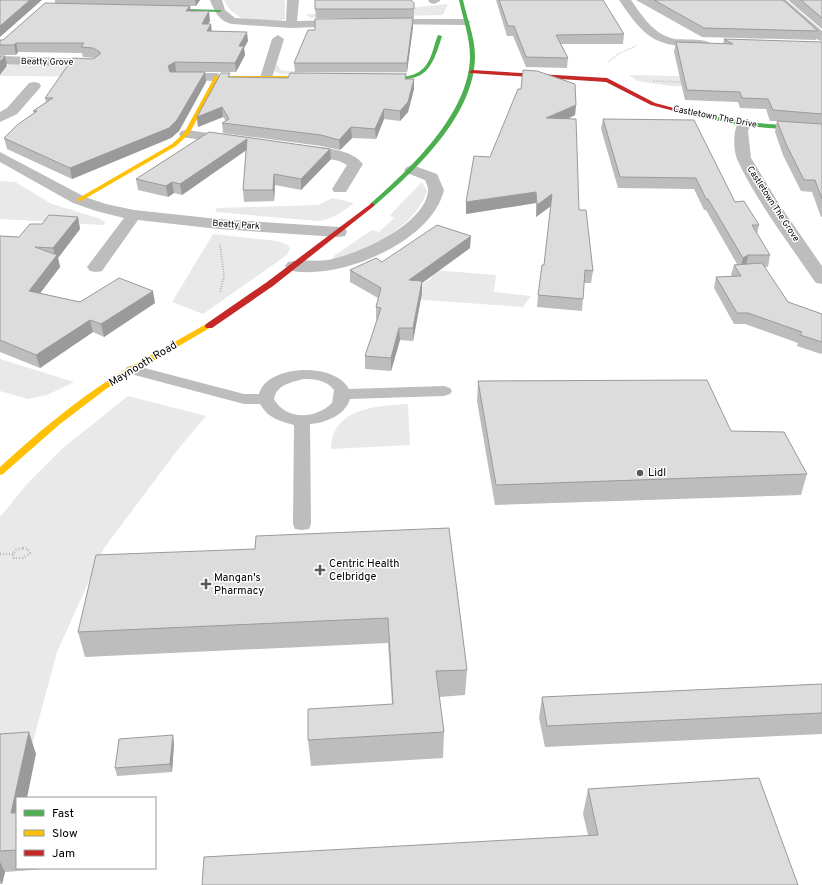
<svg xmlns="http://www.w3.org/2000/svg" width="822" height="885" viewBox="0 0 822 885" font-family="Overpass,sans-serif">
<rect width="100%" height="100%" fill="#fff"/>
<g fill="#e9e9e9">
<path d="M 224,0 L 285,0 L 285,19 C 265,28 233,22 224,0 Z"/>
<polygon points="448,4 443,15 310,18 306,14 368,12"/>
<polygon points="9,64 82,65 125,77 0,76"/>
<polygon points="276,65 278,65 281,70 288,71 407,71 407,75 281,74 274,71"/>
<polygon points="629,75 822,79 774,89 671,86 637,81"/>
<polygon points="0,181 15,182 52,204 98,218 105,222 104,225 0,219"/>
<path d="M 422,182 L 427,191 C 415,228 367,251 331,260 L 335,255 L 372,230 L 379,232 L 394,218 L 390,216 L 392,213 Z"/>
<path d="M 332,198 L 354,203 C 342,212 334,219 318,221 L 215,212 L 217,208 L 318,205 Z"/>
<polygon points="213,234 277,241 286,244 290,248 287,255 203,314 172,302"/>
<polygon points="433,270 496,275 494,292 531,296 523,307 394,298 431,279"/>
<polygon points="0,359 74,382 47,395 28,399 0,391"/>
<polygon points="128,396 206,416 179,448 104,548 57,652 32,745 0,747 0,517 28,483 63,448"/>
<path d="M 408,404 L 410,445 L 331,449 C 332,407 378,406 408,404 Z"/>
</g>
<g fill="none" stroke-linecap="round" stroke-linejoin="round">
<g stroke="#b8b8b8" stroke-width="1.5" stroke-dasharray="0.5 1" stroke-linecap="butt">
<polyline points="608,62 618,54 636,46"/>
<polyline points="653,81 684,82"/>
</g>
<polyline stroke="#b8b8b8" stroke-width="2" stroke-dasharray="1 1.5" stroke-linecap="butt" points="220,244 224,276 220,292"/>
<g stroke="#b8b8b8" stroke-width="2.5" stroke-dasharray="1 2" stroke-linecap="butt">
<polygon points="23,548 28,549 30,553 23,558 14,558 13,554 16,550"/>
<polyline points="0,554 13,554"/>
</g>
<path fill="#bdbdbd" fill-rule="evenodd" d="M 133,365 L 244,394 L 259,394 C 266,365 334,361 349,389 L 444,386 L 450,388 L 452,391 L 450,394 L 444,396 L 350,399 C 345,415 326,423 310,424 L 311,524 L 309,529 L 302,530 L 295,529 L 293,524 L 294,425 C 279,421 268,418 260,404 L 244,404 L 127,373 L 125,370 L 127,367 ZM 303,379 C 314,379 327,380 334,390 L 332,403 C 316,419 286,421 274,399 C 277,385 289,383 303,379 Z"/>
<g fill="#bdbdbd" fill-rule="evenodd">
<path d="M 210,0 L 222,0 L 225,10 L 235,18 L 286,21 L 287,0 L 299,0 L 297,21 L 345,20 L 351,23 L 345,26 L 291,28 L 232,24 C 220,22 214,11 210,0 Z"/>
<polygon points="428,0 440,0 440,1 434,4 430,3"/>
<path d="M 619,0 L 631,0 C 642,16 654,35 675,39 C 683,40 707,38 711,44 C 707,49 700,47 694,47 C 651,46 642,33 619,0 Z"/>
<polygon points="773,0 786,0 822,31 822,41 818,40"/>
<polygon points="383,19 465,19 471,22 465,25 379,24 377,22 379,20"/>
<polygon points="278,35 284,39 272,78 271,81 261,81 260,78 272,39"/>
<polygon points="0,56 95,59 101,63 95,67 0,64"/>
<polygon points="176,73 217,73 223,77 217,81 171,80 170,77"/>
<polygon points="34,82 39,83 41,86 39,89 17,114 0,122 0,112 7,108 29,83"/>
<path d="M 744,120 L 749,121 L 751,124 L 748,131 L 751,158 L 779,204 L 822,266 L 822,284 L 816,283 L 813,279 C 788,242 755,199 737,159 C 733,149 733,130 739,121 Z"/>
<polygon points="186,130 232,136 237,137 239,140 237,143 232,144 181,137 179,134 181,131"/>
<path d="M 302,145 C 320,148 351,148 363,164 L 346,192 L 334,192 L 332,189 L 347,165 L 339,161 L 297,152 L 295,149 L 297,146 Z"/>
<polygon points="0,152 85,197 106,204 134,210 218,219 339,227 345,228 347,232 345,236 339,237 218,229 138,220 102,271 96,272 90,271 87,267 124,218 96,211 73,203 0,162"/>
<path d="M 412,165 L 437,174 L 444,190 C 432,243 336,282 288,270 L 285,266 L 288,262 C 301,259 314,262 328,260 C 358,254 423,226 428,192 C 429,188 426,183 425,180 L 407,173 L 404,170 L 407,167 Z"/>
</g>
<g fill="#4caf50" fill-rule="evenodd">
<path d="M 459,0 L 463,0 C 467,19 475,37 475,56 C 475,115 415,171 374,206 L 370,206 L 370,204 C 410,169 469,114 470,57 C 470,37 463,19 459,0 Z"/>
<polygon points="158,8 220,10 222,11 220,12 160,10"/>
<path d="M 438,35 L 442,36 C 429,81 420,80 376,80 L 373,78 L 376,76 C 394,77 418,81 428,62 C 433,54 434,44 438,35 Z"/>
<polygon points="701,114 744,122 822,128 822,132 744,126 699,117 698,116"/>
</g>
<g fill="#ffc107" fill-rule="evenodd">
<polygon points="215,76 317,76 320,78 317,80 219,79 189,134 176,146 81,201 77,201 77,199 172,144 184,133"/>
<path d="M 206,324 L 212,324 L 213,326 L 106,389 L 60,424 L 3,474 L 0,475 L 0,467 C 36,434 74,402 115,376 C 145,357 176,342 206,324 Z"/>
</g>
<g fill="#c62828" fill-rule="evenodd">
<polygon points="472,70 607,78 655,103 704,116 701,118 651,105 606,82 470,73 469,72"/>
<polygon points="372,203 374,204 374,206 273,286 212,328 206,328 205,326 206,324 267,282"/>
</g>
</g>
<g fill="#bdbdbd">
<polygon points="55,0 200,0 196,6 190,6 190,11 210,21 208,24 212,31 248,41 244,48 245,55 236,72 176,72 205,72 206,82 179,131 171,138 72,179 7,149 4,138 34,113 33,111 46,102 45,98 95,58 83,57 82,53 18,52 16,55 0,55 0,40 3,40 55,3"/>
<polygon points="496,0 603,0 624,34 623,44 561,44 568,58 567,68 526,67 513,36 507,36"/>
<polygon points="636,0 783,0 818,31 816,40 702,37"/>
<polygon points="788,0 822,0 822,29"/>
<polygon points="413,2 414,3 414,18 316,18 315,9"/>
<polygon points="413,27 407,72 295,72 294,63"/>
<polygon points="724,39 822,42 822,217 821,217 812,192 801,191 783,155 775,132 777,121 770,121 766,109 740,108 738,102 685,100 674,52 676,42 723,44"/>
<polygon points="406,74 406,79 414,79 414,89 408,112 400,121 384,119 376,139 352,138 340,150 321,146 223,133 222,123 226,121 223,117 198,127 197,117 231,77 288,78"/>
<polygon points="576,105 575,115 568,119 579,210 593,271 591,283 584,283 582,311 537,307 538,295 544,265 551,206 536,217 536,203 466,214 490,157"/>
<polygon points="603,119 735,202 759,225 757,234 770,255 768,267 764,267 788,302 822,314 822,353 821,354 797,346 798,343 745,324 734,324 714,288 716,277 732,276 731,275 734,265 737,264 706,210 704,210 694,189 618,188 601,129"/>
<polygon points="209,132 330,149 331,159 301,190 275,185 274,201 244,202 243,190 246,150 182,195 174,193 168,197 138,190 136,179"/>
<polygon points="78,217 80,229 58,258 60,267 40,293 80,302 155,303 104,337 93,332 40,368 0,352 0,236 19,237 42,224"/>
<polygon points="470,248 422,283 422,293 413,341 400,340 391,371 365,369 365,356 377,320 376,319 376,307 378,298 350,282 350,270 382,262"/>
<polygon points="478,381 731,431 807,474 801,495 495,505 477,401"/>
<polygon points="449,528 467,670 465,695 439,697 444,732 443,758 311,766 308,740 392,704 388,643 85,657 78,632 255,549"/>
<polygon points="822,684 822,734 545,747 539,718 542,697"/>
<polygon points="0,734 36,754 17,798 17,868 58,868 5,872 2,884 0,884"/>
<polygon points="174,743 172,772 117,776 115,768"/>
<polygon points="588,789 798,885 588,835 583,814"/>
</g>
<g fill="#9a9a9a">
<polygon points="30,0 42,0 0,37 0,26"/>
<polygon points="195,0 200,0 196,6"/>
<polygon points="190,6 191,15 186,11"/>
<polygon points="209,11 210,21 203,33 202,24"/>
<polygon points="413,18 413,27 407,72 407,63"/>
<polygon points="211,24 212,33 207,31"/>
<polygon points="247,32 248,41 244,48 245,55 236,72 235,63 239,46"/>
<polygon points="16,43 18,52 16,55 14,45"/>
<polygon points="5,56 7,66 0,75 0,62"/>
<polygon points="175,62 176,72 169,76 168,66"/>
<polygon points="205,72 206,82 179,131 171,138 72,179 70,168"/>
<polygon points="414,79 414,89 408,112 400,121 400,111"/>
<polygon points="576,105 575,115 545,129 546,118"/>
<polygon points="222,107 223,117 198,127 197,117"/>
<polygon points="384,109 384,119 376,139 375,129"/>
<polygon points="351,127 352,138 340,150 339,140"/>
<polygon points="247,139 248,149 182,195 180,184"/>
<polygon points="330,149 331,159 301,190 301,179"/>
<polygon points="274,174 275,185 274,201 273,190"/>
<polygon points="172,182 174,193 168,197 166,186"/>
<polygon points="536,192 536,203 466,214 466,202"/>
<polygon points="552,194 551,206 536,217 537,205"/>
<polygon points="78,217 80,229 58,258 60,267 32,304 29,291 55,257 53,248"/>
<polygon points="471,236 470,248 422,283 422,293 413,341 413,328 409,280"/>
<polygon points="748,255 746,267 740,270 743,258"/>
<polygon points="153,291 155,303 104,337 101,324"/>
<polygon points="90,320 93,332 40,368 36,355"/>
<polygon points="399,328 400,340 391,371 391,358"/>
<polygon points="29,732 36,754 27,798 17,798 17,828 11,813"/>
<polygon points="173,735 174,743 172,772 170,764"/>
<polygon points="0,862 5,872 2,884 0,880"/>
</g>
<g fill="#dcdcdc" stroke="#9a9a9a">
<polygon points="0,0 30,0 0,26"/>
<polygon points="315,0 411,0 414,3 414,9 315,9"/>
<polygon points="499,0 603,0 624,34 556,35 568,58 526,57 514,26 508,26"/>
<polygon points="654,0 783,0 818,31 704,28"/>
<polygon points="801,0 822,0 822,18"/>
<polygon points="45,3 190,6 186,11 209,11 202,24 211,24 207,31 247,32 239,46 244,46 235,63 175,62 168,66 170,72 205,72 177,120 169,128 70,168 4,138 17,125 37,111 33,111 53,98 45,98 73,58 93,59 100,54 100,52 93,48 81,47 84,43 16,43 14,45 0,45 0,40 3,40"/>
<polygon points="413,18 407,63 294,63 308,30 315,30 315,19"/>
<polygon points="724,39 822,42 822,114 773,110 768,99 742,98 740,92 687,90 676,42 733,44"/>
<polygon points="0,56 5,56 0,62"/>
<polygon points="523,70 537,71 575,84 576,105 546,118 576,119 579,210 586,210 593,271 585,270 583,299 538,295 542,265 544,265 552,194 537,205 536,192 466,202 474,156 490,157 518,89 521,89"/>
<polygon points="221,73 230,73 228,77 288,78 290,73 406,74 405,79 414,79 408,102 400,111 384,109 375,129 351,127 339,140 321,135 222,123 229,119 222,107 197,117"/>
<polygon points="603,119 694,120 735,202 744,201 759,225 752,225 770,255 748,255 743,258 708,199 706,199 696,178 620,177"/>
<polygon points="777,121 822,124 822,199 815,180 804,180 786,144"/>
<polygon points="209,132 330,149 301,179 274,174 273,190 243,190 247,139 180,184 172,182 166,186 136,179"/>
<polygon points="49,215 78,217 53,248 35,247 57,255 29,291 80,302 119,278 153,291 101,324 90,320 36,355 0,340 0,236 19,237 30,224 42,224"/>
<polygon points="437,225 471,236 409,280 422,281 413,328 399,328 391,358 365,356 381,308 376,307 381,288 350,270 376,258 382,262"/>
<polygon points="762,263 788,302 822,314 822,342 800,335 802,332 748,313 737,313 716,277 741,276 734,265"/>
<polygon points="707,380 731,431 784,432 807,474 496,485 478,381"/>
<polygon points="449,528 467,670 436,671 444,732 308,740 308,709 393,704 388,618 78,632 96,555 255,549 256,536"/>
<polygon points="822,684 822,713 547,726 542,697"/>
<polygon points="29,732 11,813 17,813 17,850 0,851 0,734"/>
<polygon points="173,735 170,764 115,768 119,739"/>
<polygon points="759,778 798,885 202,885 204,857 598,835 588,789"/>
</g>
<g fill="#595959" stroke="#fff" stroke-width="1.5">
<circle cx="640" cy="473" r="4"/>
<path d="M318 564h4v4h4v4h-4v4h-4v-4h-4v-4h4z"/>
<path d="M204 578h4v4h4v4h-4v4h-4v-4h-4v-4h4z"/>
</g>
<g text-anchor="middle" dominant-baseline="central" stroke-width="3" stroke-linejoin="round" paint-order="stroke">
<g font-size="9" fill="#000" stroke="#fff">
<text transform="translate(47 62) rotate(1)">Beatty Grove</text>
<text transform="translate(715 117) rotate(11)">Castletown The Drive</text>
<text transform="translate(773 204) rotate(57)">Castletown The Grove</text>
<text transform="translate(236 225) rotate(4)">Beatty Park</text>
</g>
<g font-size="11" fill="#000" stroke="#fff">
<text transform="translate(143 364) rotate(-31)">Maynooth Road</text>
</g>
<g font-size="11" fill="#000" stroke="#fff" text-anchor="start">
<text x="648" y="473">Lidl</text>
<text x="329" y="564">Centric Health<tspan x="329" dy="13">Celbridge</tspan></text>
<text x="214" y="578">Mangan's<tspan x="214" dy="13">Pharmacy</tspan></text>
</g>
</g>
<rect x="16" y="797" width="140" height="72" fill="#ffffff" stroke="#999999"/>
<rect x="24" y="810" width="20" height="6" fill="#4caf50" stroke="#999999"/>
<text x="52" y="817" font-size="12" fill="#000000">Fast</text>
<rect x="24" y="830" width="20" height="6" fill="#ffc107" stroke="#999999"/>
<text x="52" y="837" font-size="12" fill="#000000">Slow</text>
<rect x="24" y="850" width="20" height="6" fill="#c62828" stroke="#999999"/>
<text x="52" y="857" font-size="12" fill="#000000">Jam</text>
</svg>
